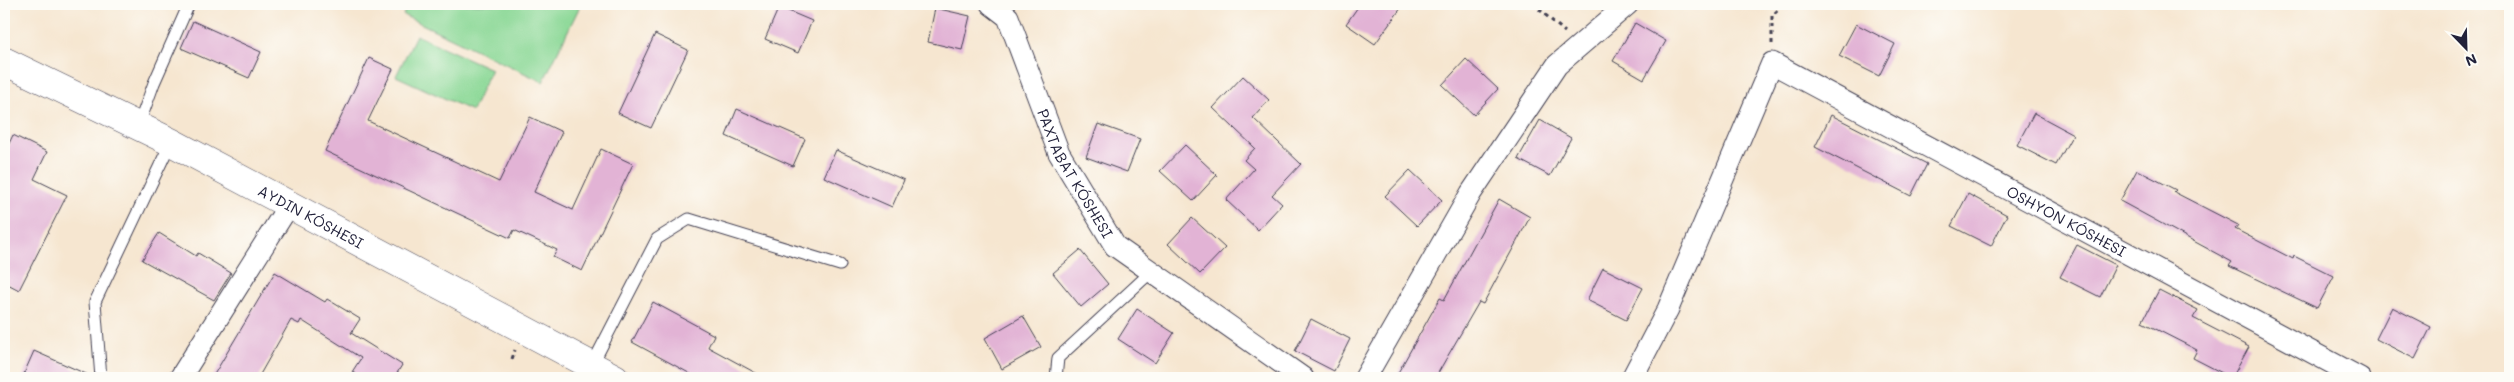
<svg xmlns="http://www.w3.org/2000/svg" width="2514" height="382" viewBox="0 0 2514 382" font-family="Mali,sans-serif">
<rect width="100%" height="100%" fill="#fdfcf7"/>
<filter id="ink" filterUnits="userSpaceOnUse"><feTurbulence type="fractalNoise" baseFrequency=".02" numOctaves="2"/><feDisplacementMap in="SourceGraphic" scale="10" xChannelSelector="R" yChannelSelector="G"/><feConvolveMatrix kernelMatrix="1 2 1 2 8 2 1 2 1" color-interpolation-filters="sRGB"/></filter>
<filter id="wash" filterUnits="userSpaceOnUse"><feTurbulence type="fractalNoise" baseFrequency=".0096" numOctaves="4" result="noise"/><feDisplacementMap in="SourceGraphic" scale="20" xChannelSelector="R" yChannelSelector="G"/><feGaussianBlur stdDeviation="1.12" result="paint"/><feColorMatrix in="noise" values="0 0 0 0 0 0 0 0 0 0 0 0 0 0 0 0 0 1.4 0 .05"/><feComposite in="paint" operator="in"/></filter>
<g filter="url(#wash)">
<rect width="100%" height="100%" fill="#f6e6d0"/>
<g fill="#8bd896" stroke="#567d68">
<polygon points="408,4 581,4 543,82 403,15"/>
<polygon points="416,35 491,69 472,111 396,76"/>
</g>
<g id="blocks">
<g fill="#e2b3d5">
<polygon points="1360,4 1404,4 1375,44 1346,24"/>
<polygon points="779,7 812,21 798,53 765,39"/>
<polygon points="935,8 970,16 962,50 928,42"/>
<polygon points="193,21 261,52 249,78 181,48"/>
<polygon points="1635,23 1666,41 1644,79 1613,61"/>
<polygon points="1856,24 1895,44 1879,76 1839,56"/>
<polygon points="655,34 688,50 651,128 618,113"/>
<polygon points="369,58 393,69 368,121 499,182 530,117 562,132 534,192 573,210 601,149 633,164 582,271 553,257 557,250 514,230 510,238 325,151"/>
<polygon points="1466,59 1498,89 1474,115 1442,85"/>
<polygon points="1243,76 1269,100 1253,118 1301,164 1272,195 1282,204 1258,230 1226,200 1254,169 1244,160 1255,148 1213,108"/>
<polygon points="737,109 805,139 793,166 726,136"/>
<polygon points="2034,113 2073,134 2056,165 2017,145"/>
<polygon points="1831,115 1927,164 1911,196 1815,147"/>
<polygon points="1540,120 1571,138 1550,176 1518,159"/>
<polygon points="1098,124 1140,139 1127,172 1086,157"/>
<polygon points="13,135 47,152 34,179 67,195 19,290 4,282 4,154"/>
<polygon points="1185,145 1217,175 1193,201 1160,171"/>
<polygon points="836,150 904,180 892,207 824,177"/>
<polygon points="1410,170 1442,200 1417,226 1385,196"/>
<polygon points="2137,170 2176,190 2174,192 2238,225 2235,229 2293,259 2294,256 2334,276 2317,308 2229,266 2232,262 2120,201"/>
<polygon points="1968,194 2007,215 1991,246 1951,226"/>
<polygon points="1499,199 1530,217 1483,304 1479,302 1435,378 1395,378 1440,298 1444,300"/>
<polygon points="1192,218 1225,248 1200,274 1168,244"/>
<polygon points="159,233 196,256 198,253 231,273 214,300 142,260"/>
<polygon points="2077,245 2116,265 2100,297 2060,277"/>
<polygon points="1080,250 1108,284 1081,307 1053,273"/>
<polygon points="1603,268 1643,288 1626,320 1587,300"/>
<polygon points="275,272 325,302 327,299 360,319 351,333 402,365 394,378 363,378 352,372 361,358 301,320 299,324 291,320 258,378 212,378"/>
<polygon points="2159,290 2198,310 2193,318 2249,347 2232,378 2193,358 2197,350 2142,322"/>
<polygon points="653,302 714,335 708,347 765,378 698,378 632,342"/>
<polygon points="2392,307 2431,327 2415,359 2376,339"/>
<polygon points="1137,309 1174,333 1155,363 1118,339"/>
<polygon points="1023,316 1041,347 1002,369 985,338"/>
<polygon points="1311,319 1350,339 1334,371 1295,351"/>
<polygon points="34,351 93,377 94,378 22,378"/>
</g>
</g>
</g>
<g filter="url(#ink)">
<use href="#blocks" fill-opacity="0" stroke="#423f51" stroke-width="1"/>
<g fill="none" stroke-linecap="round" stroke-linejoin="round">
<g stroke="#423f51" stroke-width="13">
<g id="lane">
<polyline points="138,127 154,83 189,4"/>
<polyline points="592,365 657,239 689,219 840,265"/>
<polyline points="101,378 95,302 171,142"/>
<polyline points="1056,378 1058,358 1151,272"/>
</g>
</g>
<g stroke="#423f51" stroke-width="23">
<g id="street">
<path id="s1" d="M 991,4 L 1008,17 L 1059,153 L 1115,246 L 1303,378"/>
<polyline points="180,378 289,205"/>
<polyline points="1365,378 1471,193 1557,65 1628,4"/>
<path id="s2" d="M 1632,378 L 1668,309 L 1772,63 L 2360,378"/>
</g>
</g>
<g stroke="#423f51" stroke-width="29">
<g id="secondary">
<path id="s3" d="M 4,61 L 171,142 L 615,378"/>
</g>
</g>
<g stroke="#423f51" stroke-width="3" stroke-dasharray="4 4" stroke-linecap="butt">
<polyline points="1533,4 1565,32"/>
<polyline points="1772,44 1772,16 1784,4"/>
<polyline points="512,359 515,350"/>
</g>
<use href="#lane" stroke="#fff" stroke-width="11"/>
<use href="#street" stroke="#fff" stroke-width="21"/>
<use href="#secondary" stroke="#fff" stroke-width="28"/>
</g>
</g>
<g text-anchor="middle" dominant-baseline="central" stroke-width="4" stroke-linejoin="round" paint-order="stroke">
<g font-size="15" fill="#22223b" stroke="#fdfcf7">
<text stroke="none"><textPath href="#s1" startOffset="192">PAXTABAT KÓSHESI</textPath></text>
<text stroke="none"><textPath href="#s3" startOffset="344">AYDIN KÓSHESI</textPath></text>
<text stroke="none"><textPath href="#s2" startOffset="679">OSHYON KÓSHESI</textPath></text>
</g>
</g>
<rect width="2514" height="382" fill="none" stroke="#fdfcf7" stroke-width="20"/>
<g transform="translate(2466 48) rotate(157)" stroke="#fdfcf7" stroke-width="4" paint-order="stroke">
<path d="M0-4L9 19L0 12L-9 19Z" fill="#22223b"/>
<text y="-8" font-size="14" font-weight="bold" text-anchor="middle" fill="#22223b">N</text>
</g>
</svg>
